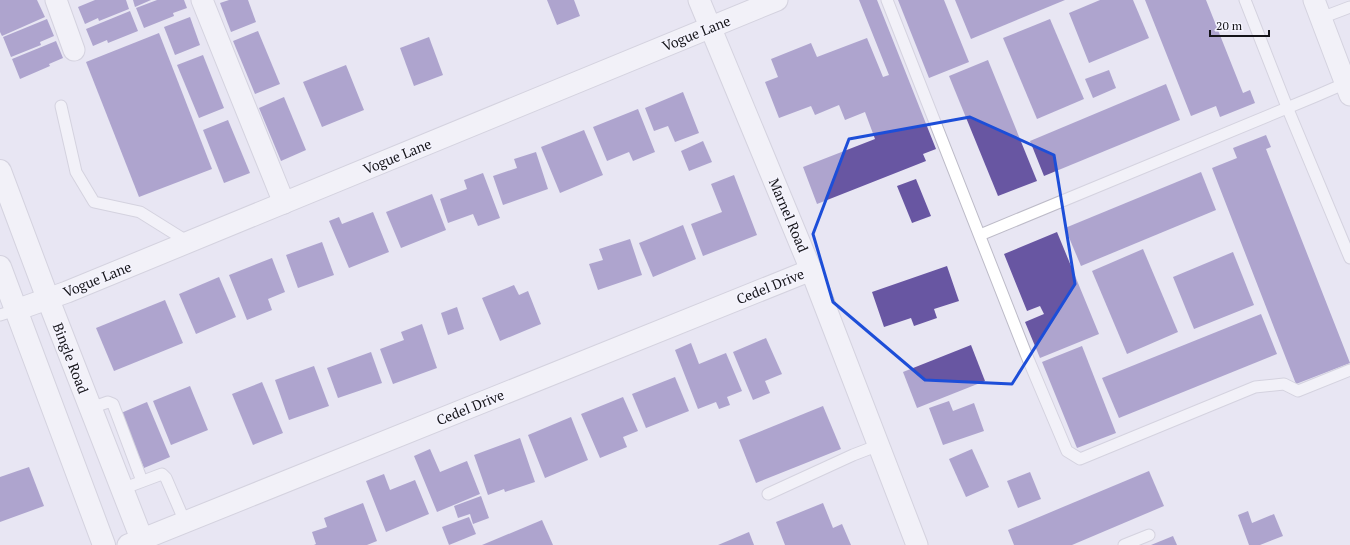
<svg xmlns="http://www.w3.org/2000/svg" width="1350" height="545" viewBox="0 0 1350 545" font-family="'PT Serif',serif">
<rect width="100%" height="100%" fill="#e8e6f3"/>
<g fill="#6856a2">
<polygon points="0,0 37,0 45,17 2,36 0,32"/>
<polygon points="95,0 126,0 129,9 99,21 98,18 85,24 78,7"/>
<polygon points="133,0 151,0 135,7"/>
<polygon points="157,0 184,0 187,8 173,13 174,16 144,28 136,8"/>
<polygon points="229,0 248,0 256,22 231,32 220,3"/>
<polygon points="547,0 574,0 580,16 557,25"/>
<polygon points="859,0 877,0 936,149 923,154 926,161 817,204 803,167 875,139 865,112 845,120 839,105 815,115 811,106 779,118 765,82 778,77 771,59 811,43 817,57 867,38 883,77 889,75"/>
<polygon points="898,0 944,0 969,62 929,78"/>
<polygon points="955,0 1065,0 971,39"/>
<polygon points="1100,0 1133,0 1149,38 1089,63 1069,13"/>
<polygon points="1145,0 1206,0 1243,93 1250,90 1255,103 1220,117 1216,106 1191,116"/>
<polygon points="130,11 138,31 108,43 107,40 93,46 86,29"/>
<polygon points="190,17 200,45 175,55 164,27"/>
<polygon points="47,19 54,36 40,42 41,45 11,57 3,37"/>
<polygon points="1050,19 1084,99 1037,119 1003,38"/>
<polygon points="258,31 280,84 255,94 233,41"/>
<polygon points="159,33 212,169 139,197 86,62"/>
<polygon points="429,37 443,75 414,86 400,48"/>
<polygon points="56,41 63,58 49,64 50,66 20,79 12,59"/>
<polygon points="203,55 224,108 199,118 177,65"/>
<polygon points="988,60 1037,181 998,196 949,76"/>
<polygon points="346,65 364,110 322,127 303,82"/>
<polygon points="1109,70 1116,88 1093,98 1085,79"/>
<polygon points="1166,84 1180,120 1044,176 1030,141"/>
<polygon points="683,92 699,133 675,142 668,126 654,131 645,108"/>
<polygon points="284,97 306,150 281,161 259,108"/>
<polygon points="638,109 655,152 633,161 629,152 607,161 593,127"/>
<polygon points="228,120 250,173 224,183 203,130"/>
<polygon points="584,130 603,175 560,193 541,147"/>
<polygon points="1266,135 1271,147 1266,149 1350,363 1296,384 1212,168 1237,158 1233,148"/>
<polygon points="703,141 712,162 689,171 681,151"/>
<polygon points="536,152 548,189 503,205 493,176 517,168 514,159"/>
<polygon points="1201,172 1216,210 1081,266 1065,228"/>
<polygon points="483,173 500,218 478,226 473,214 448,223 440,199 467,189 464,180"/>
<polygon points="734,175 757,235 703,256 691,224 722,212 711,184"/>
<polygon points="916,179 931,216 912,223 897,186"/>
<polygon points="432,194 446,230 401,248 386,212"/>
<polygon points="373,212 389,252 349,268 329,221 339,217 342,224"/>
<polygon points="683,225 696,259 653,277 639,243"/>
<polygon points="1057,232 1099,334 1040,358 1025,322 1044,314 1040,306 1027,311 1004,254"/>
<polygon points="630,239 642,275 598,290 589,264 603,260 599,249"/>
<polygon points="322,242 334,275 298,288 286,255"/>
<polygon points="1143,249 1178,332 1127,354 1092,271"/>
<polygon points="1233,252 1254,305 1194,329 1173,277"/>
<polygon points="272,258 285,292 268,299 272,310 247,320 229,275"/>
<polygon points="947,266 959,301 934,309 937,318 914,326 911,318 884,327 872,292"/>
<polygon points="219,277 236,317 196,334 179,294"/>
<polygon points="514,285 519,295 528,291 541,324 500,341 482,298"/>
<polygon points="165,300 183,343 114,371 96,328"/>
<polygon points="457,307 464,329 448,335 441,313"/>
<polygon points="1261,314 1277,354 1119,418 1102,378"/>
<polygon points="422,324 437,368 393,384 380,349 404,340 401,332"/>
<polygon points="766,338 782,374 765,381 770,393 753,400 733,352"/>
<polygon points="691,343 699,364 726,353 742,391 727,397 730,405 719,409 716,402 698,409 675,350"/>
<polygon points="971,345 985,381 917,408 903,372"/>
<polygon points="1082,346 1116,433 1077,448 1042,362"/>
<polygon points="371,352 382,383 338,398 327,368"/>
<polygon points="314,366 329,406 289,420 275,380"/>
<polygon points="675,377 689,411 646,428 632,394"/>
<polygon points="262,382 283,433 253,445 232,394"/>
<polygon points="190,386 208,430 171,445 153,401"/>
<polygon points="623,397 638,431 623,437 627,447 600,458 581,414"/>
<polygon points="949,401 953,411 974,403 984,431 943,445 929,408"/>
<polygon points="147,402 170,457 144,468 121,413"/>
<polygon points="823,406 841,449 756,483 739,440"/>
<polygon points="571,417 588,460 545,478 528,435"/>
<polygon points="520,438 535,482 505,492 504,489 488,495 474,455"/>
<polygon points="430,449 440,472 467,461 480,494 437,512 414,456"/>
<polygon points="972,449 989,487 966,497 949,459"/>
<polygon points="29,467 44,506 0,522 0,477"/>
<polygon points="1149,471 1164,506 1072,545 1014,545 1008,530"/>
<polygon points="1030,472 1041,499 1018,508 1007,481"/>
<polygon points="384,474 390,490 415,480 429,514 386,532 366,481"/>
<polygon points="481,496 489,518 473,524 470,514 458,518 454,506"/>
<polygon points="363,503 377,541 367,545 314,545 316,544 312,532 327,527 324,518"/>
<polygon points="823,503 833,528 842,524 851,545 785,545 776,522"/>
<polygon points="1248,511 1252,523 1274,514 1283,536 1260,545 1249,545 1238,515"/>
<polygon points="469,517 476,534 449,545 442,527"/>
<polygon points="542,520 553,545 482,545"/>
<polygon points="749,532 754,545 718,545"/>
<polygon points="1173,536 1177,545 1151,545"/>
</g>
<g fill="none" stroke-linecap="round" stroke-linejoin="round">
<g stroke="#bdbbc8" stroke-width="13">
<g id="lane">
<polyline points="887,0 1026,354 1067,451 1080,459 1255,387 1284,384 1298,391 1350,370"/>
<polyline points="1245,0 1287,107 1350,258"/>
<polyline points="1321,18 1350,7"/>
<polyline points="61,106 76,172 94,202 140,212 188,242"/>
<polyline points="980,235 1316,96 1346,83"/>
<polyline points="0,315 16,310"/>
<polyline points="91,408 108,402 113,404 142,481"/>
<polyline points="122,489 162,474 166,478 185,522"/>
<polyline points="768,494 853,455 879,445"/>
<polyline points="1124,545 1149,535"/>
</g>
</g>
<g stroke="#bdbbc8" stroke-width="23">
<g id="street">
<polyline points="56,0 74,50"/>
<polyline points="202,0 284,203"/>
<polyline points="699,0 811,270 917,545"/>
<polyline points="1314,0 1350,95"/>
<polyline points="16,310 67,292 777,0"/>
<polyline points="128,545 811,270"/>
</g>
</g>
<g stroke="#bdbbc8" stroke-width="24">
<g id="primary">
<polyline points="0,171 48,299 144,545"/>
<polyline points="0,267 104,545"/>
</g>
</g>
<use href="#lane" stroke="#fff" stroke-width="11"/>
<use href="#street" stroke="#fff" stroke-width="21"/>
<use href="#primary" stroke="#fff" stroke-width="22"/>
</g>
<path d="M0 0H1350V545H0ZM 970,117 L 1054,155 L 1075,284 L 1012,384 L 925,380 L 833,302 L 813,234 L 849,139 Z" fill="#e8e6f3" fill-opacity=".55" fill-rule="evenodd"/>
<path fill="none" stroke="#1d4ed8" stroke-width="3" stroke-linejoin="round" d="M 970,117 L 1054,155 L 1075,284 L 1012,384 L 925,380 L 833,302 L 813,234 L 849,139 Z"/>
<g text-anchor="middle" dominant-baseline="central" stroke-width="3" stroke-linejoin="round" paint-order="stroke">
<g font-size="14" fill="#151419" stroke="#f5f4fe">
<text transform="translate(696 33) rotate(-22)">Vogue Lane</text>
<text transform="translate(397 156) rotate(-22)">Vogue Lane</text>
<text transform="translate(789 215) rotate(67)">Marnel Road</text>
<text transform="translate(97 279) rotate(-22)">Vogue Lane</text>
<text transform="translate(770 286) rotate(-22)">Cedel Drive</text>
<text transform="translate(71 358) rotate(69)">Bingle Road</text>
<text transform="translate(470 407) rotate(-22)">Cedel Drive</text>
</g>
</g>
<path d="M1210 30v6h59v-6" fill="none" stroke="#151419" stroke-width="2"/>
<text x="1216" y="30" font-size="12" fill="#151419" stroke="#f5f4fe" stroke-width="3" paint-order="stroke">20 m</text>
</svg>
